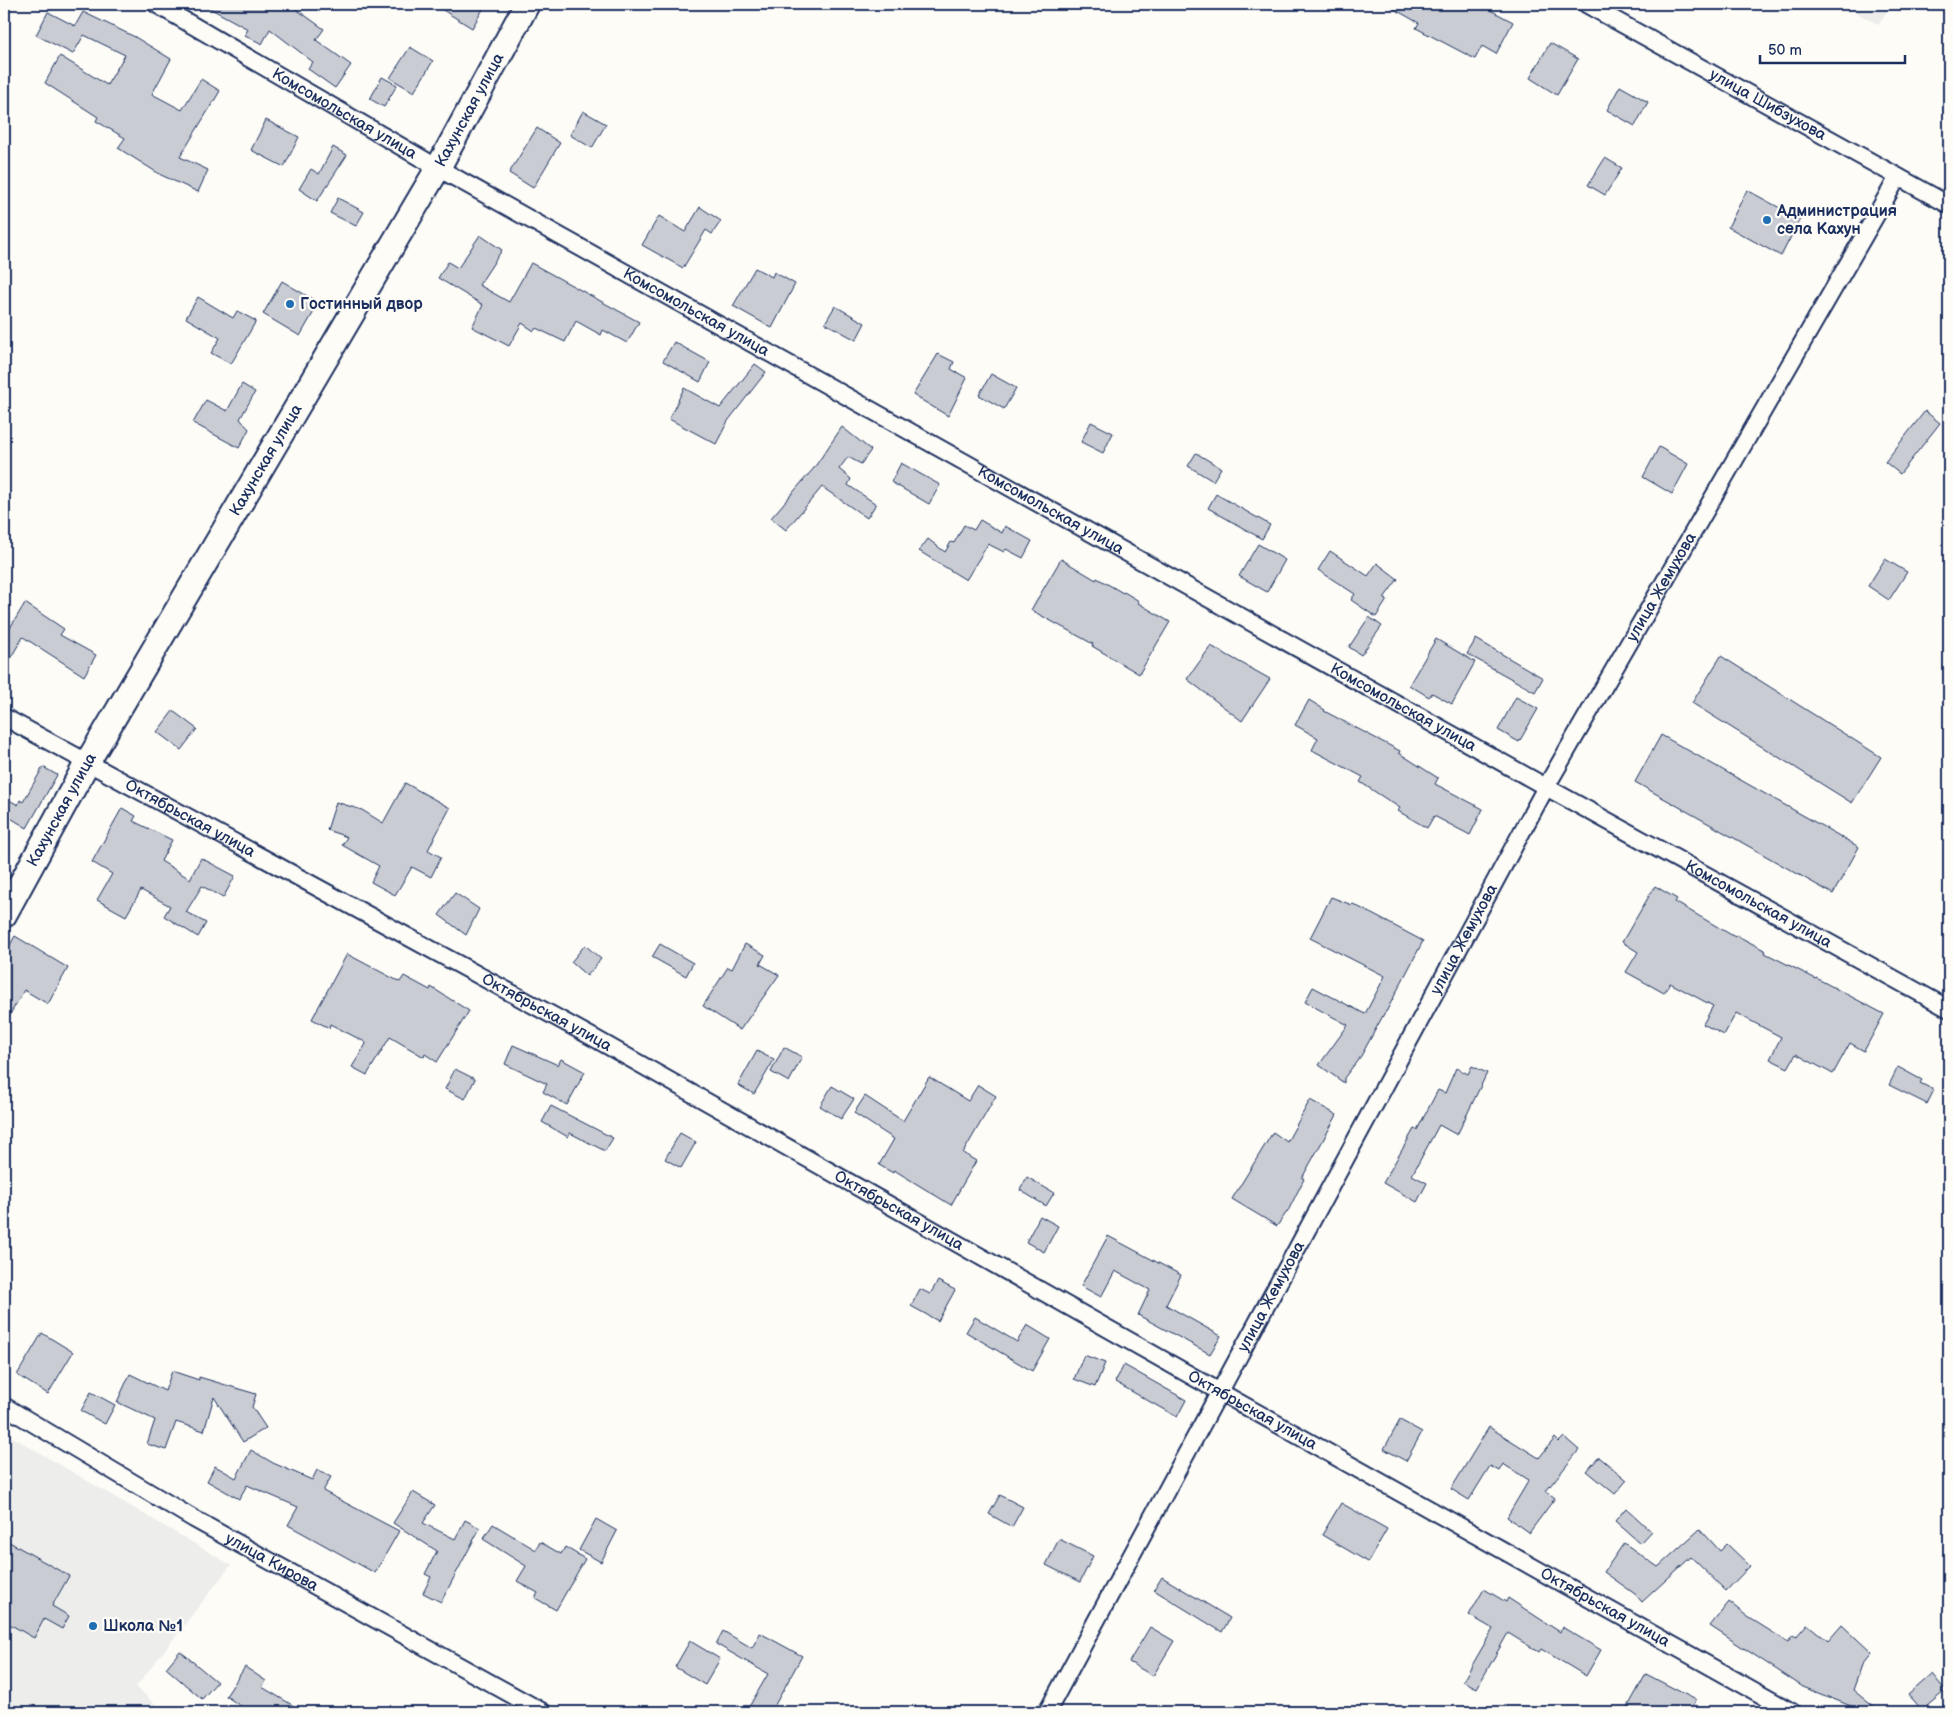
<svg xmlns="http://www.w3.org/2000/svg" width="1953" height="1716" viewBox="0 0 1953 1716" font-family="'Balsamiq Sans',sans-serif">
<rect width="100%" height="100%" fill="#fdfcf7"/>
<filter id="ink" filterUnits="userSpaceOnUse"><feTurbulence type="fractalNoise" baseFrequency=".02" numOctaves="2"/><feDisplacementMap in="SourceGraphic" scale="10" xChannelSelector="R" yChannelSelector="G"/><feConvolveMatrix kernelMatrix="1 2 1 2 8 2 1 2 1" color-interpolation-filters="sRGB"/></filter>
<g filter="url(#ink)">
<g fill="#edeeec">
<polygon points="1840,4 1891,4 1879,25"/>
<polygon points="4,1432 231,1565 136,1687 164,1712 4,1712"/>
</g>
<g fill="#c9ccd3" stroke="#1b2f5e">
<polygon points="202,4 289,4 324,29 316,40 351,65 335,88 308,69 313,62 270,29 262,44 245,35 248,29"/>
<polygon points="433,4 486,4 472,28"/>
<polygon points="1385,4 1479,4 1513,22 1496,54 1482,46 1475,59 1416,28 1419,23"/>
<polygon points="48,12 75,26 83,12 135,37 171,59 152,94 182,110 201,79 220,91 180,157 208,170 198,192 161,175 118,148 125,138 96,121 98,117 45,83 60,56 107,85 125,55 84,35 73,54 36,35"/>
<polygon points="1550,43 1578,59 1557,95 1530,78"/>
<polygon points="410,47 433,61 414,92 390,78"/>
<polygon points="382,77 397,85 384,107 370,99"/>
<polygon points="1620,86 1648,102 1635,126 1607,110"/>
<polygon points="583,111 606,124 592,148 570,135"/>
<polygon points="266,120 299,137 284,167 251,150"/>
<polygon points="537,128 560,143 533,188 509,173"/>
<polygon points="333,147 347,155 317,201 299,189 311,169 319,174"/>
<polygon points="1605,158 1622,168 1605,195 1588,185"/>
<polygon points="1747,190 1800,219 1781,256 1728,227"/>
<polygon points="338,198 364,212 356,226 330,213"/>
<polygon points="700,207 721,221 712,234 706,230 683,268 642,245 659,216 685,232"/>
<polygon points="480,235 502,250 479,285 509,302 531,263 639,322 627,343 603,330 601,335 576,321 565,342 536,328 534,331 522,323 509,346 472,327 483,305 438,278 448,262 458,268"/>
<polygon points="755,268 772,277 774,272 795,284 772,328 733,306"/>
<polygon points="282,281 319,303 300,336 263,314"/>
<polygon points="198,297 233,318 237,311 256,321 231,364 211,353 220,338 186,318"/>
<polygon points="835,306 865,323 856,340 825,323"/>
<polygon points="674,342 710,362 700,382 663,361"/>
<polygon points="938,354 954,362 951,369 967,378 948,416 913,395"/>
<polygon points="755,364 766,372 728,421 716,444 669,419 684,388 720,408"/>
<polygon points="991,374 1016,388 1004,409 979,395"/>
<polygon points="242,384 255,392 240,419 249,429 239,448 193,423 206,400 227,411"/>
<polygon points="1925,411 1940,423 1900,474 1885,462"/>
<polygon points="1091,422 1113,433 1103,453 1081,442"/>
<polygon points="842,427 871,450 861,464 848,457 839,469 851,479 848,485 876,504 867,518 822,487 786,530 771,518 814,468"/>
<polygon points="1659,447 1688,464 1672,494 1643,477"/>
<polygon points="1196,453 1221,468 1213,481 1188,466"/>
<polygon points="901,463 940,485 929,504 891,482"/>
<polygon points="1216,494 1270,525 1262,539 1208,508"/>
<polygon points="980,520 1002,533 1005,526 1032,541 1023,558 1006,549 1004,552 988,544 966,580 919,551 928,539 945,552 951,542 954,543 964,525 974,530"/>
<polygon points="1258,544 1285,560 1267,592 1239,576"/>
<polygon points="1330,551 1368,576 1377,563 1398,579 1384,598 1387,600 1376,617 1351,600 1355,594 1318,570"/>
<polygon points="1061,559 1096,580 1097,578 1123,593 1124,592 1139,601 1138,603 1170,622 1139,674 1092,646 1093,644 1031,610"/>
<polygon points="1885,559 1907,572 1889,600 1868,586"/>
<polygon points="25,603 64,629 60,635 96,655 84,676 23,637 4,669 4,638"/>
<polygon points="1369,617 1382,626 1361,655 1349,647"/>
<polygon points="1436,639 1475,662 1452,704 1432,693 1429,697 1409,685"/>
<polygon points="1476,639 1543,678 1535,692 1467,654"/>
<polygon points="1211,646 1270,679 1242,721 1187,679"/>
<polygon points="1721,656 1881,757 1852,803 1692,703"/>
<polygon points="1516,697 1538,709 1519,742 1498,730"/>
<polygon points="1309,700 1325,710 1324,711 1400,751 1399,753 1438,778 1435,784 1483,809 1470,835 1434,816 1427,828 1398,811 1400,808 1360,782 1363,777 1312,750 1318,738 1295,725"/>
<polygon points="173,711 197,729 181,750 157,732"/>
<polygon points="1661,735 1859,847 1833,894 1635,782"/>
<polygon points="43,767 57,775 27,828 4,814 4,797 18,805 20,800 23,802"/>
<polygon points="405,783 450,808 428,850 441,857 431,877 412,867 395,895 371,882 379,866 342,845 347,837 327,830 336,802 362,810 383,823"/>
<polygon points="122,808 136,816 133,821 172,840 161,861 190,879 201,858 235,876 223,898 202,886 186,912 206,923 198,937 164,916 170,906 141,890 126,916 97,900 112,874 92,862"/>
<polygon points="1655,886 1677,899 1675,902 1735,937 1736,935 1766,951 1765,953 1816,979 1816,978 1884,1014 1864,1051 1850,1043 1833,1074 1796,1054 1788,1068 1770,1059 1781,1037 1736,1013 1724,1035 1703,1024 1713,1006 1670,983 1664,993 1626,972 1638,952 1622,942"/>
<polygon points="455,893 479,909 466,935 439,915"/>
<polygon points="1331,897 1352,905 1353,904 1423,941 1386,1012 1385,1012 1361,1056 1344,1078 1344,1083 1319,1065 1348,1025 1305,1002 1313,987 1365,1014 1385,976 1310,938"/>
<polygon points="15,936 68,968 48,1004 24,990 4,1025 4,956"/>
<polygon points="660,944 693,963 686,976 652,957"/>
<polygon points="745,944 765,955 760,964 779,975 740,1030 703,1006 728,967 732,969"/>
<polygon points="585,945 601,959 587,976 571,962"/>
<polygon points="347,954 400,982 404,976 430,990 431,987 469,1011 437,1062 425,1054 424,1057 390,1037 367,1075 352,1067 366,1044 365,1042 330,1024 329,1028 312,1019"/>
<polygon points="513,1045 558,1065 561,1059 585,1072 567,1105 543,1092 547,1084 505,1064"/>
<polygon points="784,1047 802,1057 789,1082 771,1072"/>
<polygon points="757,1051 774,1060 754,1094 738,1085"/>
<polygon points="1472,1066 1487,1073 1457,1135 1439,1125 1412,1175 1427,1183 1417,1202 1383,1183 1414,1129 1417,1130 1438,1090 1445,1093 1456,1068 1468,1074"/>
<polygon points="1898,1067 1922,1080 1920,1083 1934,1090 1927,1104 1889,1085"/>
<polygon points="455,1069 475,1079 465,1099 445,1089"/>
<polygon points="929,1077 968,1101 978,1085 996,1096 963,1153 976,1161 951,1205 894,1170 893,1173 879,1165 894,1139 854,1113 865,1096 903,1121"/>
<polygon points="832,1086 854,1099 841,1119 820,1106"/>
<polygon points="1310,1100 1337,1115 1302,1178 1304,1179 1289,1209 1277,1226 1232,1199 1273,1132 1287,1142"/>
<polygon points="551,1106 613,1138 605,1151 570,1133 568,1137 542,1122"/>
<polygon points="680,1133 696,1142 681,1168 665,1159"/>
<polygon points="1027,1177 1054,1193 1046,1206 1020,1190"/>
<polygon points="1040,1216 1058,1226 1044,1252 1026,1242"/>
<polygon points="1108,1236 1181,1275 1166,1305 1221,1336 1210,1354 1138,1315 1150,1290 1115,1271 1101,1297 1081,1286"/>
<polygon points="938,1281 955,1290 938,1321 911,1306 920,1289 930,1294"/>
<polygon points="975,1317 1017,1342 1027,1325 1050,1339 1032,1371 966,1332"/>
<polygon points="42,1333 73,1352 48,1394 17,1375"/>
<polygon points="1084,1355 1105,1363 1095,1387 1074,1379"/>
<polygon points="1124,1365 1186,1400 1177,1417 1115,1382"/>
<polygon points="172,1371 199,1380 199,1377 256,1394 252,1407 266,1428 243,1442 214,1397 204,1431 176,1422 166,1450 147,1444 155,1420 117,1402 130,1374 165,1391"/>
<polygon points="91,1392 115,1405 105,1424 81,1411"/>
<polygon points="1400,1420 1422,1432 1406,1461 1384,1449"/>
<polygon points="1489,1427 1539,1458 1555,1438 1559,1442 1564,1437 1579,1450 1546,1491 1555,1498 1529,1533 1507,1517 1529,1480 1503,1464 1499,1471 1490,1466 1469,1500 1451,1489"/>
<polygon points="251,1450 273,1463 312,1480 317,1470 331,1477 323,1491 399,1531 375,1573 288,1525 298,1507 247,1485 239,1499 207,1481 215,1466 236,1478"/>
<polygon points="1599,1457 1627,1480 1615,1494 1587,1471"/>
<polygon points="413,1492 435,1505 423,1523 455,1539 465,1520 480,1528 441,1602 423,1593 431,1577 425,1574 437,1551 393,1523"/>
<polygon points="1000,1495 1023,1507 1012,1527 989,1514"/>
<polygon points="1341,1503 1387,1529 1368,1562 1322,1535"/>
<polygon points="1626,1508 1651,1531 1640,1543 1615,1521"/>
<polygon points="596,1519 617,1531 601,1562 579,1550"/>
<polygon points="493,1524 536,1550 540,1542 561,1554 565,1547 585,1559 556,1610 535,1598 538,1593 517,1581 526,1566 483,1539"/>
<polygon points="1700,1529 1720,1551 1727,1544 1750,1566 1726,1591 1691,1557 1642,1602 1635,1594 1604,1572 1624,1543 1658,1567"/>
<polygon points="4,1539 69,1576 52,1606 69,1616 62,1629 44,1619 34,1638 4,1621"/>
<polygon points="1059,1539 1093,1556 1080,1582 1046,1565"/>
<polygon points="1162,1577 1230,1618 1222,1632 1154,1590"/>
<polygon points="1484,1589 1506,1602 1508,1598 1560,1632 1562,1627 1601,1650 1586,1676 1541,1649 1539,1652 1508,1633 1477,1688 1463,1681 1493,1629 1469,1615"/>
<polygon points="1729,1602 1748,1617 1788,1642 1793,1635 1796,1637 1807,1624 1828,1641 1842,1625 1872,1653 1862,1665 1853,1690 1880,1712 1866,1712 1803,1687 1710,1626"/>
<polygon points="1150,1627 1174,1641 1153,1676 1129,1662"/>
<polygon points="723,1631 752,1648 760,1633 802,1656 771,1712 746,1712 768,1674 716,1644"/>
<polygon points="690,1641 720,1659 705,1685 675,1667"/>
<polygon points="180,1651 217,1682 202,1699 166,1668"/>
<polygon points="245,1667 266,1681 262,1687 304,1712 249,1712 226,1696"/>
<polygon points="1646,1674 1696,1700 1690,1712 1625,1712"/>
<polygon points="1932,1674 1945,1690 1921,1710 1908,1695"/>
</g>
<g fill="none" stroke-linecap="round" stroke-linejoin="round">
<g stroke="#1b2f5e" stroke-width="20">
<g id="street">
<path id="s1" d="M 156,4 L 438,168 L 1546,787 L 1949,1009"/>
<path id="s2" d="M 1586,4 L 1949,205"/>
<path id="s3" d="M 4,717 L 594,1038 L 1220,1392 L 1792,1712"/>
<path id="s4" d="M 4,1406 L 194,1519 L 543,1712"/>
<path id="s5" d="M 1047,1712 L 1546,787 L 1898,177"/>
</g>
</g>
<g stroke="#1b2f5e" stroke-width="28">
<g id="secondary">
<path id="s6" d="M 4,915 L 87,763 L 438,168 L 527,4"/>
</g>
</g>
<use href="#street" stroke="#fdfcf7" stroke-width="16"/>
<use href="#secondary" stroke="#fdfcf7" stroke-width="24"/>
</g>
</g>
<g fill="#1f6fb2" stroke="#fdfcf7" stroke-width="2">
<circle cx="1767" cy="220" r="5"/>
<circle cx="290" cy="304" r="5"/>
<circle cx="93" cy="1626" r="5"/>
</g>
<g text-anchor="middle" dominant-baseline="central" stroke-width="4.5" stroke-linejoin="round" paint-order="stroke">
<g font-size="16" fill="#1b2f5e" stroke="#fdfcf7">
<text stroke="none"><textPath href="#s2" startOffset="208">улица Шибзухова</textPath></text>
<text stroke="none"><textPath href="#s6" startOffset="930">Кахунская улица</textPath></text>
<text stroke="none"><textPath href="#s1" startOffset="218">Комсомольская улица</textPath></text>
<text stroke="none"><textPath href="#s1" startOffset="622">Комсомольская улица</textPath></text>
<text stroke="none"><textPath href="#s6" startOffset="525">Кахунская улица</textPath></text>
<text stroke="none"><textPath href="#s1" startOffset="1028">Комсомольская улица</textPath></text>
<text stroke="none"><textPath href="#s5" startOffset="1282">улица Жемухова</textPath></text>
<text stroke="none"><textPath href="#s1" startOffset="1432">Комсомольская улица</textPath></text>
<text stroke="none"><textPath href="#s6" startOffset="120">Кахунская улица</textPath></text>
<text stroke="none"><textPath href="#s3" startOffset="212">Октябрьская улица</textPath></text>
<text stroke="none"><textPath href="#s1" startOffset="1838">Комсомольская улица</textPath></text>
<text stroke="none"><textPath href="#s5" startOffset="878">улица Жемухова</textPath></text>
<text stroke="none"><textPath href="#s3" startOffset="618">Октябрьская улица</textPath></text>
<text stroke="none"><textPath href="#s3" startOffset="1022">Октябрьская улица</textPath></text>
<text stroke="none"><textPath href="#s5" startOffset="472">улица Жемухова</textPath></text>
<text stroke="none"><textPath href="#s3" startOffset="1428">Октябрьская улица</textPath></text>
<text stroke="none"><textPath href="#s4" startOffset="310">улица Кирова</textPath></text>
<text stroke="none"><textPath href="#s3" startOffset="1832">Октябрьская улица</textPath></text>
</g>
<g font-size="16" font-weight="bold" fill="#1b2f5e" stroke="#fdfcf7" text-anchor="start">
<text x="1777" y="211">Администрация<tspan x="1777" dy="18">села Кахун</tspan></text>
<text x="300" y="304">Гостинный двор</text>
<text x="103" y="1626">Школа №1</text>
</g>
</g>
<rect width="1953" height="1716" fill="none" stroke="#fdfcf7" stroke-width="20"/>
<rect x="10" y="10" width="1933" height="1696" fill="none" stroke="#1b2f5e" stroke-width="2" filter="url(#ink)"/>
<path d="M1760 55v8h145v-8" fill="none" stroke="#1b2f5e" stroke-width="2.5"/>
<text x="1768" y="55" font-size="15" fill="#1b2f5e" stroke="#fdfcf7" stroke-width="4" paint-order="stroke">50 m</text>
</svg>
